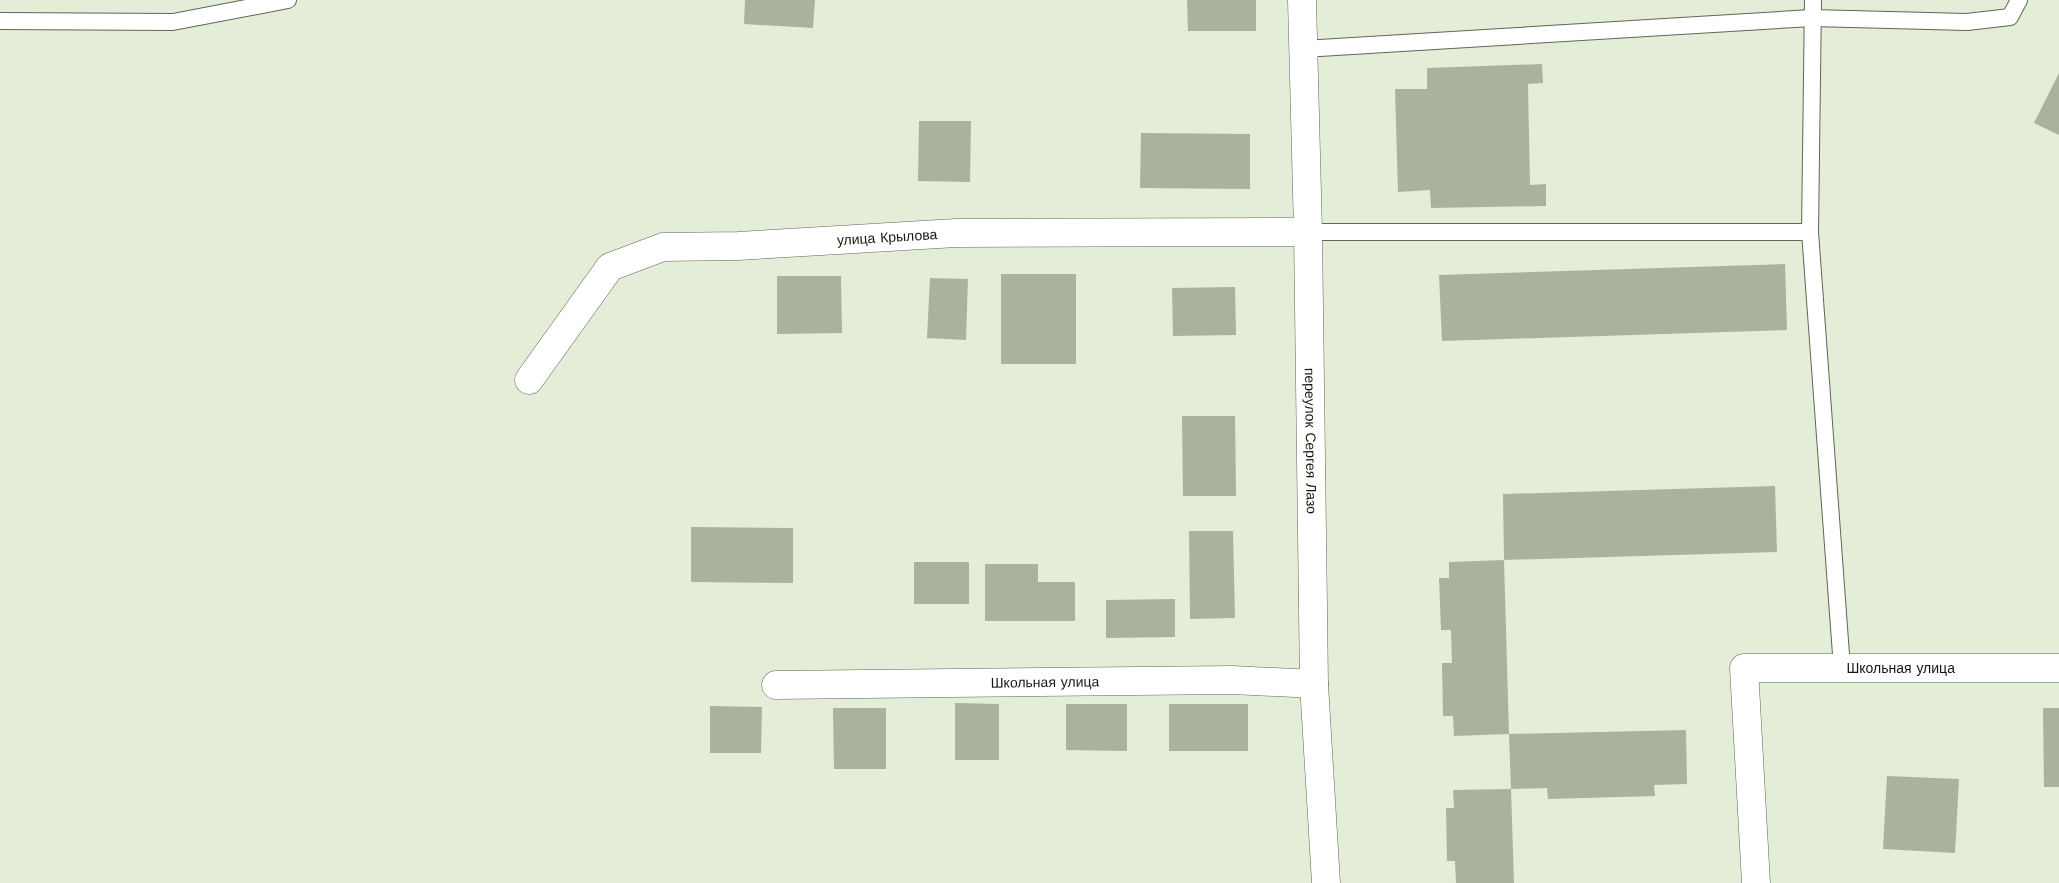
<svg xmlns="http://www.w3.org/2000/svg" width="2059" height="883" viewBox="0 0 2059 883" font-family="'Work Sans',sans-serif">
<rect width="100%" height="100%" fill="#e3edd8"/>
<g fill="#a9b29f">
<polygon points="745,0 815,0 813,28 744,24"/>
<polygon points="1187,0 1256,0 1256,31 1188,31"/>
<polygon points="1542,64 1543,83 1528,84 1530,185 1546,184 1546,206 1431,208 1430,190 1398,192 1395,89 1427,89 1427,68"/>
<polygon points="2059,73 2059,135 2034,123"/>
<polygon points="919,121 971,121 970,182 918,181"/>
<polygon points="1141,133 1250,134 1250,189 1140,188"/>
<polygon points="1785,264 1787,330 1442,341 1439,275"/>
<rect x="1001" y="274" width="75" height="90"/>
<polygon points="777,276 841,276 842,333 777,334"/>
<polygon points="930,278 968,279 966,340 927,338"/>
<polygon points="1235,287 1236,335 1173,336 1172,288"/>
<polygon points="1182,416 1235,416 1236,496 1183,496"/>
<polygon points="1775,486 1777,552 1504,560 1509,734 1454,736 1453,716 1443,716 1442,663 1452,663 1451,630 1441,630 1439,578 1449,578 1449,562 1504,560 1503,494"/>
<polygon points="691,527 793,528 793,583 691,582"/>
<polygon points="1189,531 1233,531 1235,618 1190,619"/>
<rect x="914" y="562" width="55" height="42"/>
<polygon points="985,564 1038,564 1038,582 1075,582 1075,621 985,621"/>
<polygon points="1175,599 1175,637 1106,638 1106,600"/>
<polygon points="955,703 999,704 999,760 955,760"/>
<polygon points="1066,704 1127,704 1127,751 1066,750"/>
<rect x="1169" y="704" width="79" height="47"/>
<polygon points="710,706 762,707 761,753 710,753"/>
<polygon points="833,708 886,708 886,769 834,769"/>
<polygon points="2043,708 2059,708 2059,787 2044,787"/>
<polygon points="1686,730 1687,784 1654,785 1655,796 1548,799 1547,788 1511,789 1509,734"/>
<polygon points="1887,776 1959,779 1955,853 1883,849"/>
<polygon points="1511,789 1514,883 1456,883 1455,861 1447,861 1446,808 1454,808 1453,790"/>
</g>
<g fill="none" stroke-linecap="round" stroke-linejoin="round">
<g stroke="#5f6755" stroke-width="18">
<g id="service">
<polyline points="1813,0 1810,232 1842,668"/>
<polyline points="0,21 173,22 288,0"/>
<polyline points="1303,49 1812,18 1967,22 2010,17 2019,0"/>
<polyline points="1308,232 1810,232"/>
</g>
</g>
<g stroke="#5f6755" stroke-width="29">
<g id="minor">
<path id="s1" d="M 529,380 L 610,267 L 663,247 L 738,246 L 956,233 L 1308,232"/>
<path id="s2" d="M 776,685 L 1232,680 L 1314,684"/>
<path id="s3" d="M 1756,883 L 1744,668 L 2059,668"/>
</g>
</g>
<g stroke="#5f6755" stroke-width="29">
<g id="tertiary">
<path id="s4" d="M 1302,0 L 1308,232 L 1314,684 L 1326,883"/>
</g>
</g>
<use href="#service" stroke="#fff" stroke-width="16"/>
<use href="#minor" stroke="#fff" stroke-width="28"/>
<use href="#tertiary" stroke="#fff" stroke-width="28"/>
</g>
<g text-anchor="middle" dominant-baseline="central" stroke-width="4" stroke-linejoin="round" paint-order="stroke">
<g font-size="14" fill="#151811" stroke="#f0fae5">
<text stroke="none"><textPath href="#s1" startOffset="420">улица Крылова</textPath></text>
<text stroke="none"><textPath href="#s4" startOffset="441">переулок Сергея Лазо</textPath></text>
<text stroke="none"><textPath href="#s3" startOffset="372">Школьная улица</textPath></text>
<text stroke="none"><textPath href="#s2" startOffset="269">Школьная улица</textPath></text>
</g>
</g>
</svg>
